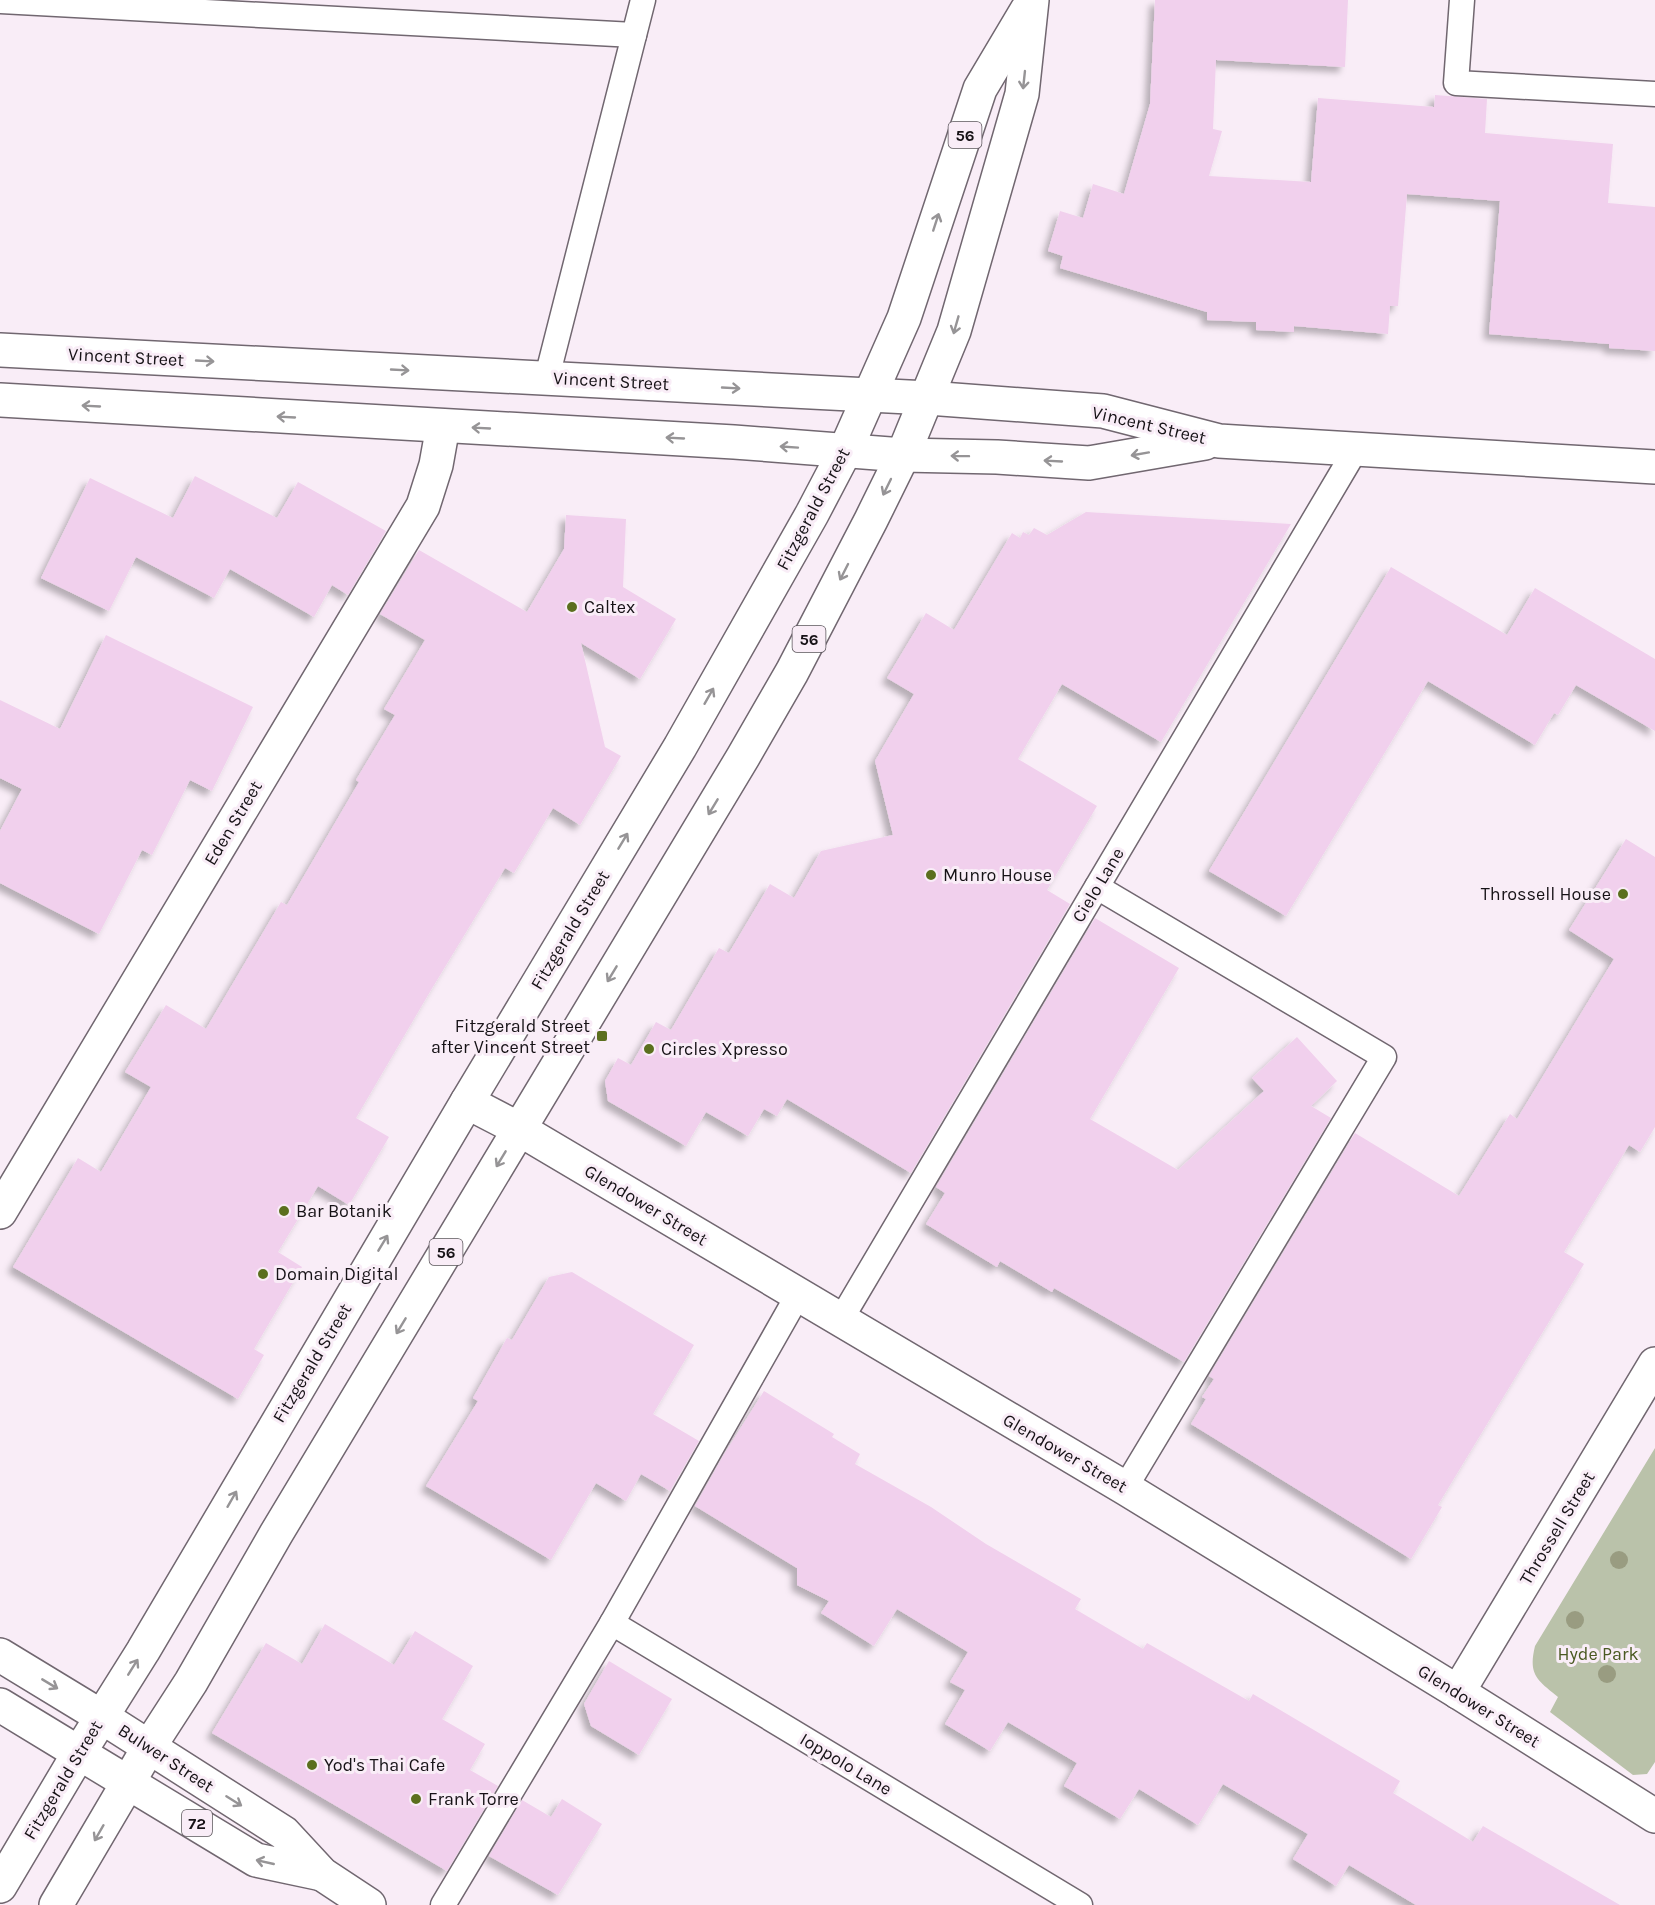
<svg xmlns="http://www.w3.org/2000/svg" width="1655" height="1905" viewBox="0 0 1655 1905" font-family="Karla,sans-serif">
<defs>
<filter id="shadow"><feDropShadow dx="-5.5" dy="5.5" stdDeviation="3" flood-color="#0004"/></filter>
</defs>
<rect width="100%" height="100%" fill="#f9edf7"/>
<path fill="#bac2aa" d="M 1655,1448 L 1655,1762 L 1647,1774 L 1633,1775 L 1550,1712 L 1558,1697 C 1537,1680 1528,1675 1535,1646 Z"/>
<g fill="#f1d0ed" filter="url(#shadow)">
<polygon points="1155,0 1348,0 1345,67 1216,60 1213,129 1222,131 1209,176 1311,182 1318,98 1434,107 1435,95 1487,99 1485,133 1613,144 1608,203 1655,207 1655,351 1609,348 1609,344 1489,334 1500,201 1407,194 1398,306 1390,306 1388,334 1294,326 1294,332 1256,330 1256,322 1207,320 1207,312 1060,268 1063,256 1048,251 1060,211 1083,218 1093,184 1124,194 1150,104"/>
<polygon points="195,476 277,518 298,482 386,531 348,595 332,585 314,617 230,569 214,598 136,557 109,611 41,578 90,478 173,518"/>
<polygon points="1086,512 1291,524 1161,742 1062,684 1018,759 1097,806 1047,890 1070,904 911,1173 787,1099 777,1116 764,1109 748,1136 706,1112 686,1146 608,1101 605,1081 618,1058 631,1065 656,1022 671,1030 719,948 729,953 770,884 794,898 821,851 893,835 875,761 914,694 887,678 926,613 954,630 1012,533 1020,538 1023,532 1029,535 1034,528 1047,535"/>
<polygon points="566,515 626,519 623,587 676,619 640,679 581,643 605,747 621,756 580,825 553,808 514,873 505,868 431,990 356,1118 389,1137 349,1205 318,1186 278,1252 302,1267 254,1349 264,1355 238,1399 13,1267 78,1158 101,1172 151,1087 125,1072 166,1005 206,1029 281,902 287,905 359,782 356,780 395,715 384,709 425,640 380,614 419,550 527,612 564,549"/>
<polygon points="1391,567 1507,635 1535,588 1655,659 1655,731 1576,685 1558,715 1554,713 1535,745 1428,681 1286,916 1209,871"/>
<polygon points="106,635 253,707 212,791 190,780 152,855 142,850 99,934 0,883 0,831 22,789 0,778 0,700 60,729"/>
<polygon points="1626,839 1655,857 1655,1127 1640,1152 1629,1145 1564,1252 1584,1264 1438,1505 1442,1507 1411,1559 1191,1424 1206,1399 1202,1397 1214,1379 1209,1376 1355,1133 1459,1196 1510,1114 1517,1119 1614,959 1569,930"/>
<polygon points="1095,918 1179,968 1090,1119 1178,1170 1264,1091 1252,1078 1297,1037 1337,1081 1311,1106 1331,1118 1184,1362 1054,1288 1052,1292 1000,1261 997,1267 926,1224 945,1193 936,1187"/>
<polygon points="572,1272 694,1345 653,1414 699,1441 670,1491 641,1474 626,1501 596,1483 551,1560 426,1486 478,1401 473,1398 507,1338 512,1340 549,1277"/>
<polygon points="764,1391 834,1434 832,1437 860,1454 855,1464 931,1507 986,1544 1081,1599 1075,1609 1143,1649 1147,1643 1249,1701 1253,1694 1400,1781 1393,1793 1473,1842 1483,1826 1620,1905 1416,1905 1349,1865 1336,1886 1293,1859 1308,1834 1223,1784 1198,1825 1139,1789 1120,1819 1064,1786 1077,1763 1008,1722 990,1751 945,1724 965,1690 950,1682 968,1652 897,1609 874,1646 821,1613 829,1601 797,1585 797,1568 695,1506 723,1456"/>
<polygon points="325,1624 394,1665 415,1631 473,1666 442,1719 485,1744 470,1770 498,1786 447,1871 212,1733 266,1643 302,1664"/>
<polygon points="609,1661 672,1699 639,1755 591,1726 584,1704"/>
<polygon points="562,1799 602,1824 558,1895 489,1856 522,1800 551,1817"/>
</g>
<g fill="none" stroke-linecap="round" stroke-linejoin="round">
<g stroke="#716770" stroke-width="27">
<g id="lane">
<polyline points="1462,0 1456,83 1655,94"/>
<polyline points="0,1 634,35"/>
<polyline points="547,377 643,0"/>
<polyline points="1097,887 1384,1057 1125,1488"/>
<polyline points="840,1321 1356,449"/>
<polyline points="612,1623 1080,1905"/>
<polyline points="443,1905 612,1623 798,1295"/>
</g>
</g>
<g stroke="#716770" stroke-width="36">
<g id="street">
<polyline points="467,1102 519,1129 1125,1488 1458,1692 1655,1816"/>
<polyline points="0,1212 423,506 436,465 443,426"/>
<polyline points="1458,1692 1655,1364"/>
</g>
</g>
<g stroke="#716770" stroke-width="36">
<g id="secondary">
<polyline points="0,1655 102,1717"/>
<polyline points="0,1705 79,1753"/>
</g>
</g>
<g stroke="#716770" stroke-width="36">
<g id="primary">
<polyline points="0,350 928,398 1103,411 1219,441 1655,467"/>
<polyline points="0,400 734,442 903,455 997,457 1089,463 1205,443"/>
<polyline points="102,1717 284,1833 322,1874 369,1905"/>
<polyline points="79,1753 256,1860 322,1874"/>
<polyline points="0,1886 79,1753 143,1651 467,1102 680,747 812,514 845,451 904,318 980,89 1027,10"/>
<polyline points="56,1905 149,1747 191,1682 276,1534 743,757 792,672 871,520 903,455 954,331 1022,94 1032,0"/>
</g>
</g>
<use href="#lane" stroke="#fff" stroke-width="24"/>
<use href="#street" stroke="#fff" stroke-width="33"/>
<use href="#secondary" stroke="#fff" stroke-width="33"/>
<use href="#primary" stroke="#fff" stroke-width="33"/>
</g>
<g fill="#999c81">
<circle cx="1619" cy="1560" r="9"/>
<circle cx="1575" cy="1620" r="9"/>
<circle cx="1607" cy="1674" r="9"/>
</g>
<defs><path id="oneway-shaft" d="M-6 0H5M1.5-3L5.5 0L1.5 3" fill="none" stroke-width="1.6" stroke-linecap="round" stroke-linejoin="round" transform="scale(1.5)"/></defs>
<g stroke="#969496">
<use href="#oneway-shaft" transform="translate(1024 80) rotate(96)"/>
<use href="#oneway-shaft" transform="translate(936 222) rotate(-72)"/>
<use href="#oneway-shaft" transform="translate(956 325) rotate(106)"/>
<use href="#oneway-shaft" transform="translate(205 361) rotate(3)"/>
<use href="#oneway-shaft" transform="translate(400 370) rotate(3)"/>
<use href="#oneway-shaft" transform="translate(731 388) rotate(3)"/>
<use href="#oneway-shaft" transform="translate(91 406) rotate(-177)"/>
<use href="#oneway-shaft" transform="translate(286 417) rotate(-177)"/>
<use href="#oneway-shaft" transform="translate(481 428) rotate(-177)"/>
<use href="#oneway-shaft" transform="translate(675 438) rotate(-177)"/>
<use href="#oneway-shaft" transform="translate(789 447) rotate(-176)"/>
<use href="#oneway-shaft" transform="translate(1140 454) rotate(170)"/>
<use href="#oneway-shaft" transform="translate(960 456) rotate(-179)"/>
<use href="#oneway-shaft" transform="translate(1053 461) rotate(-177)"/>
<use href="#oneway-shaft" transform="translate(887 487) rotate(116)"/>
<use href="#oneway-shaft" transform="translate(844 572) rotate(117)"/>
<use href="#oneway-shaft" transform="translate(709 696) rotate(-60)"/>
<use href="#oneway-shaft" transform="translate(713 807) rotate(121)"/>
<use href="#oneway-shaft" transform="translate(623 841) rotate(-59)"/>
<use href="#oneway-shaft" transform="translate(612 974) rotate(121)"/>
<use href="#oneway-shaft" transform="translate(501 1159) rotate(121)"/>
<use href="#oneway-shaft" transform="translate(383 1243) rotate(-59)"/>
<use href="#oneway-shaft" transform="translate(401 1326) rotate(121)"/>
<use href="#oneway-shaft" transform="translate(232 1499) rotate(-60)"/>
<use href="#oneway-shaft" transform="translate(133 1667) rotate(-58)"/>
<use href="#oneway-shaft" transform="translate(50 1684) rotate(31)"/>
<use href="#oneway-shaft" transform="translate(234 1801) rotate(32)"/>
<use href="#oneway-shaft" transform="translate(99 1833) rotate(120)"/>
<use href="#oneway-shaft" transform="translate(265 1862) rotate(-167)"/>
</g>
<g fill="#5b6f1e" stroke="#f9edf7" stroke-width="2">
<circle cx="572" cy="607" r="6"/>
<circle cx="931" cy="875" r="6"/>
<circle cx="1623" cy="894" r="6"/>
<rect x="596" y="1030" width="12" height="12" rx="3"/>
<circle cx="649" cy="1049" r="6"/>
<circle cx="284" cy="1211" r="6"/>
<circle cx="263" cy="1274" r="6"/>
<circle cx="312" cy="1765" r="6"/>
<circle cx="416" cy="1799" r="6"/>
</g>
<g text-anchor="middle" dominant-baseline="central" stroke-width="6" stroke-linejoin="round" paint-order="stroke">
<g fill="#f9edf7" stroke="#5a545a" stroke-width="1.5">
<rect x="948.5" y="122" width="33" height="26" rx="4.5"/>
<rect x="792.5" y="626" width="33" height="26" rx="4.5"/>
<rect x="429.5" y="1239" width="33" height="26" rx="4.5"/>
<rect x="182" y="1810" width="30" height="26" rx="4.5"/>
</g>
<g font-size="16" font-weight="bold" fill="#161216">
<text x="965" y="135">56</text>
<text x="809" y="639">56</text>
<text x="446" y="1252">56</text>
<text x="197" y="1823">72</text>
</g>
<g font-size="18" fill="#161216" stroke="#f9edf7">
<text transform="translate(126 357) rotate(3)">Vincent Street</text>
<text transform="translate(611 381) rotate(3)">Vincent Street</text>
<text transform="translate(1149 425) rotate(13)">Vincent Street</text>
<text transform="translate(813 509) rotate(-62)">Fitzgerald Street</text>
<text transform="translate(233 823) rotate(-59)">Eden Street</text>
<text transform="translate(1098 885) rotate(-59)">Cielo Lane</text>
<text transform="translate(570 930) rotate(-59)">Fitzgerald Street</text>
<text transform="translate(646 1205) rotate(31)">Glendower Street</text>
<text transform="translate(312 1363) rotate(-59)">Fitzgerald Street</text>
<text transform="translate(1065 1453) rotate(30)">Glendower Street</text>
<text transform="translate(1557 1528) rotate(-59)">Throssell Street</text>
<text transform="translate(1479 1706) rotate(32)">Glendower Street</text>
<text transform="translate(166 1758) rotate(33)">Bulwer Street</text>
<text transform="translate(846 1764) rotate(31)">Ioppolo Lane</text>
<text transform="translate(63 1780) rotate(-59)">Fitzgerald Street</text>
</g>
<g font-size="18" fill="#161216" stroke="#f9edf7" text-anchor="start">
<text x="584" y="607">Caltex</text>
<text x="943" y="875">Munro House</text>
<text x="1611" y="894" text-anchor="end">Throssell House</text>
<text x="590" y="1026" text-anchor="end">Fitzgerald Street<tspan x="590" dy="21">after Vincent Street</tspan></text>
<text x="661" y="1049">Circles Xpresso</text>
<text x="296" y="1211">Bar Botanik</text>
<text x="275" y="1274">Domain Digital</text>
<text x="324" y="1765">Yod's Thai Cafe</text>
<text x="428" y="1799">Frank Torre</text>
</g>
<g font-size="18" fill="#4a5921" stroke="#f9edf7">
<text x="1598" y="1654">Hyde Park</text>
</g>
</g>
</svg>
